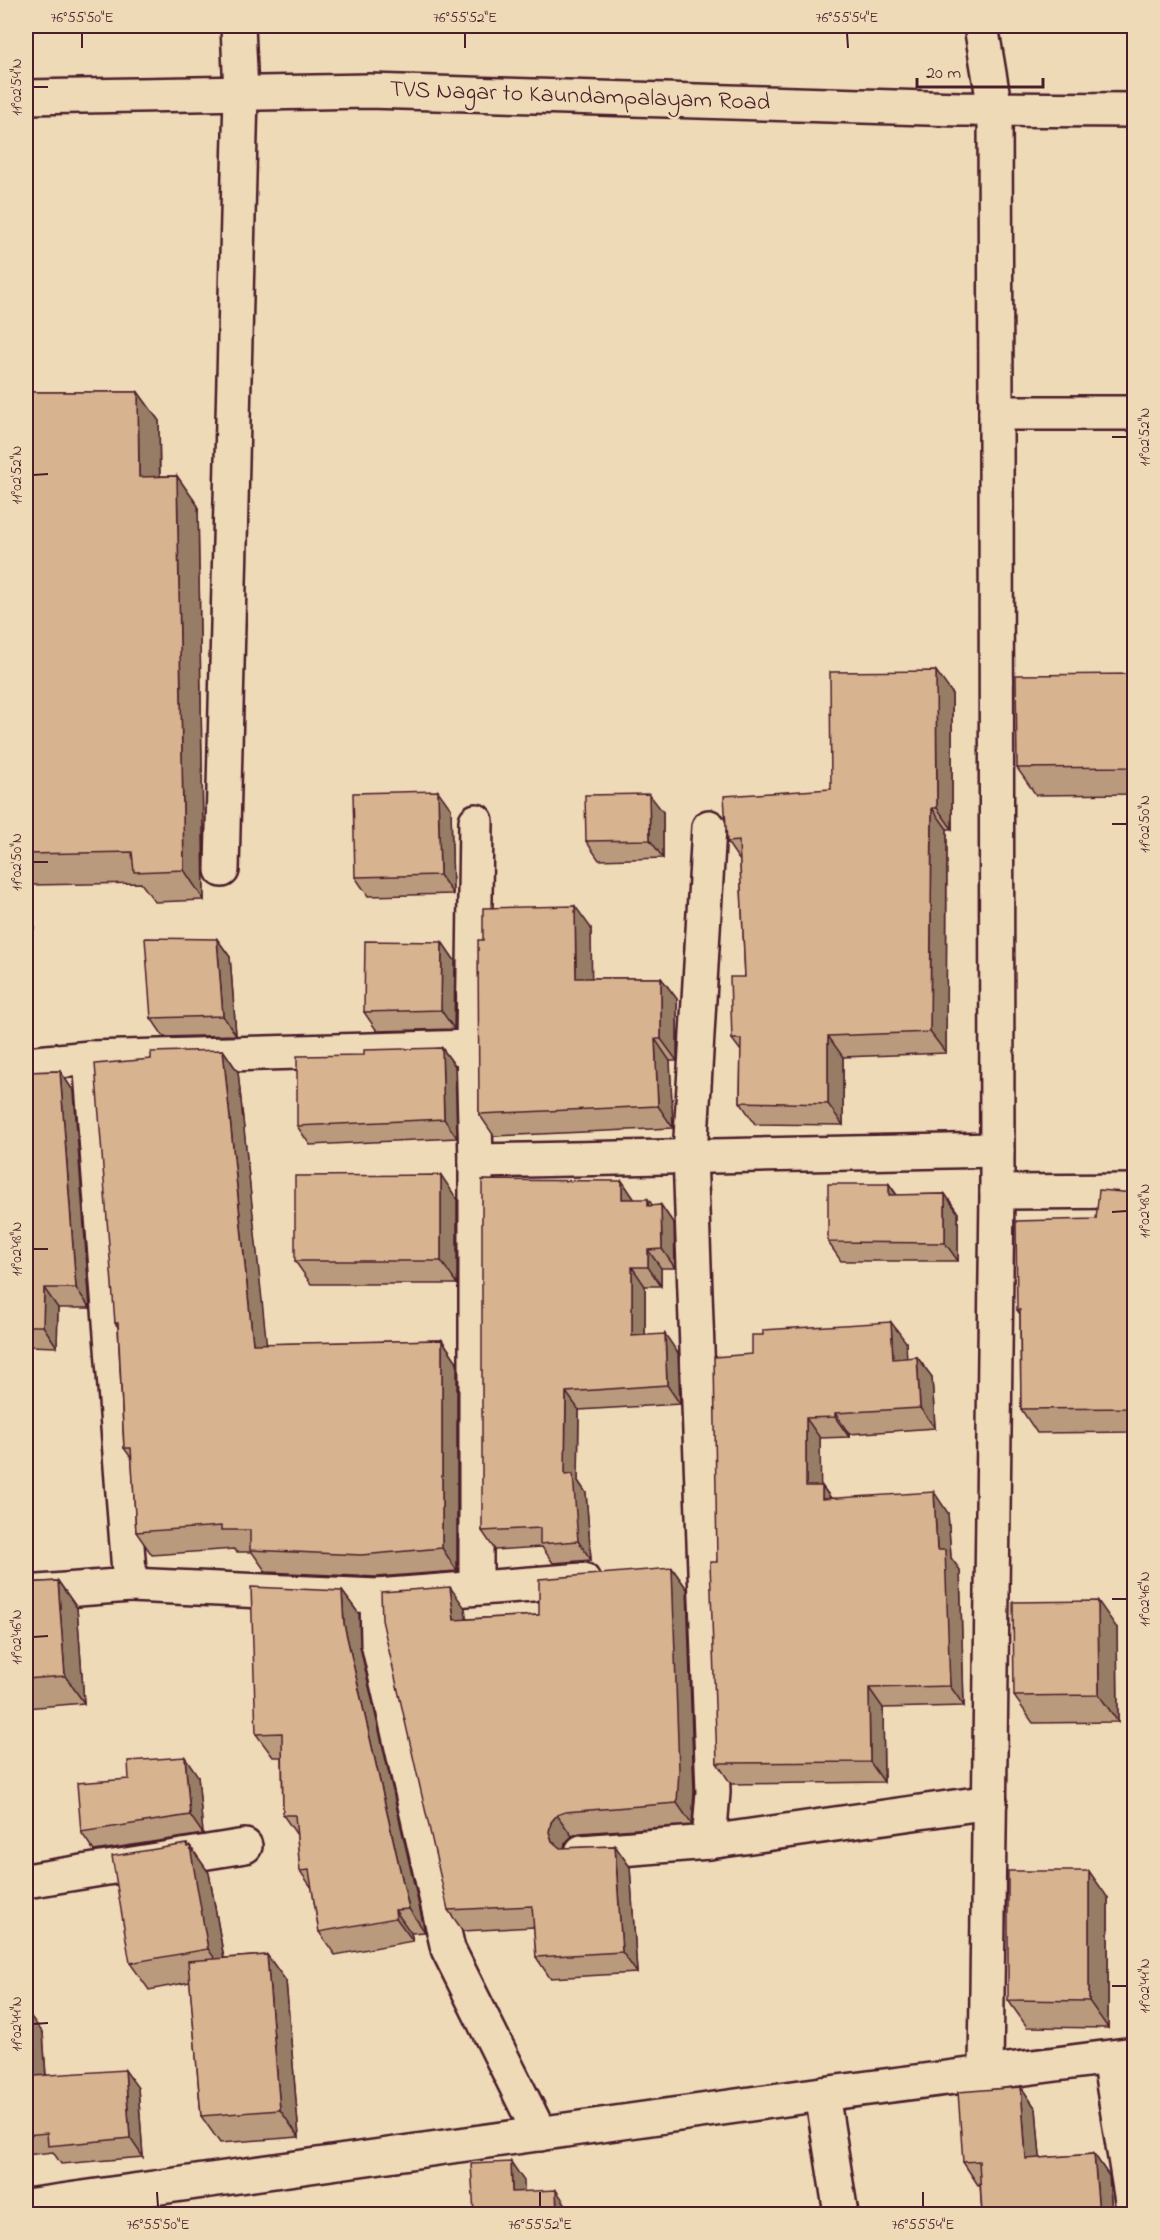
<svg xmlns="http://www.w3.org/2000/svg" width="1160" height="2240" viewBox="0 0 1160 2240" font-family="'Indie Flower',sans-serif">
<rect width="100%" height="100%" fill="#efdab8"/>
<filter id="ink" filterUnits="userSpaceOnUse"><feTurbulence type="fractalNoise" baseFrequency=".0167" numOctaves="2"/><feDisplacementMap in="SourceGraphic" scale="12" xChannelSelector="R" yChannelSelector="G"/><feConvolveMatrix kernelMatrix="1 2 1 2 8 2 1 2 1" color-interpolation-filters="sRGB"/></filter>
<g filter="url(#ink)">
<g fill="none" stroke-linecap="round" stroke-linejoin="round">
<g stroke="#4a1f2b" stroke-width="38">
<g id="street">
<polyline points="981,26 995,109 996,413 997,1192 986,2072"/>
<polyline points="996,413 1134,413"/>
<polyline points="709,827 690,1155 713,1792 709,1842 990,1802"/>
<polyline points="222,870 241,93 238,26"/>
<polyline points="473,1047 476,821"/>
<polyline points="26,1064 90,1058 473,1047 476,1161 997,1150"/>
<polyline points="476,1161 476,1586"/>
<polyline points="997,1192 1134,1191"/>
<polyline points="130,1585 377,1596 583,1580"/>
<polyline points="26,1593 130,1585 90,1058"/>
<polyline points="377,1596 378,1643 448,1949 540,2134"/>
<polyline points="582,1852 709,1842"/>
<polyline points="26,1881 245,1846"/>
<polyline points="1109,2058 1134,2214"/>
<polyline points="822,2094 841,2214"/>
<polyline points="26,2206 822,2094 1134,2054"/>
</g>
</g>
<g stroke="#4a1f2b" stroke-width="38">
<polyline id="secondary" points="26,97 369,91 960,109 1134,110"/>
</g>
<use href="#street" stroke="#efdab8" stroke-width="33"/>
<use href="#secondary" stroke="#efdab8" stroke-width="33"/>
</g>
<g fill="#ba9a7c" stroke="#4a1f2b" stroke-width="1.5">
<polygon points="26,332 30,338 30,392 138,392 159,421 160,476 177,476 198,506 204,900 155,902 141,883 33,885 26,874"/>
<polygon points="1134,674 1134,794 1036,795 1017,768"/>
<polygon points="952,693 952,829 947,829 946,1053 843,1057 843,1125 755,1124 740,1102 741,1051 732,1039 745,977 740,861 727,842 831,789"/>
<polygon points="451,809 453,894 368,896 355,877"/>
<polygon points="663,812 663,858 599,860 586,841"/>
<polygon points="26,886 33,896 34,928 26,929"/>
<polygon points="591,928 591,978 661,978 677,999 677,1061 670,1061 673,1128 494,1136 479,1114 483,940"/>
<polygon points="217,939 230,957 236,1035 164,1037 151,1018"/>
<polygon points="442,942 455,961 454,1029 377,1031 364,1012"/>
<polygon points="442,1048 455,1066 457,1138 310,1145 297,1126 364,1055"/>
<polygon points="223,1050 238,1072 266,1344 442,1340 457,1362 457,1571 377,1577 266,1572 252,1552 237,1552 234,1549 152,1555 136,1532 132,1459 124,1448 118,1327 115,1323 151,1059"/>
<polygon points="60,1071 74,1092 90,1308 58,1308 57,1347 28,1346 28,1372 26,1372 26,1072"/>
<polygon points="622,1181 634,1199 653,1206 661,1205 674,1224 675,1268 661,1268 661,1286 645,1286 645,1336 678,1353 680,1404 579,1410 578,1481 586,1493 591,1560 553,1563 542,1547 495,1550 482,1531"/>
<polygon points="889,1184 897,1195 945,1194 958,1213 958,1261 841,1261 828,1242"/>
<polygon points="1134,1193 1134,1432 1037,1433 1021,1409 1020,1314 1017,1310 1096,1219"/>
<polygon points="457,1199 457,1284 311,1284 295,1261"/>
<polygon points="763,1335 906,1342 906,1358 917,1357 932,1377 935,1428 849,1434 849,1437 820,1438 820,1486 822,1486 831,1498 948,1513 951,1558 960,1570 964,1706 883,1708 884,1782 731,1784 717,1763 717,1562 752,1354"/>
<polygon points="672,1568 687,1589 694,1792 692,1825 580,1833 572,1836 565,1843 564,1848 615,1846 630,1867 637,1973 550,1978 536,1957 534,1927 463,1931 448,1910 465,1608 466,1619 539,1615"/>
<polygon points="58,1581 77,1608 84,1703 26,1708 26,1583"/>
<polygon points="342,1591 359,1614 360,1647 425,1932 411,1933 413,1941 335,1955 319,1932 312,1888 300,1871 297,1835 283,1815 282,1757 273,1757 256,1734"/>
<polygon points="1117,1628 1118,1722 1033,1723 1014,1696"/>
<polygon points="198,1776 203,1834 94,1851 81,1832"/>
<polygon points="190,1846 209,1873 224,1958 267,1955 286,1981 299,2137 220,2143 201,2116 190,1982 149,1990 130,1963 188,1847"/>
<polygon points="1108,1898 1108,2028 1027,2027 1008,2000"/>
<polygon points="26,2015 43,2033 46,2075 138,2088 143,2157 61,2164 53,2152 26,2155"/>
<polygon points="1021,2087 1036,2109 1040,2158 1094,2154 1109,2176 1112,2214 982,2214 980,2184 978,2185 963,2162"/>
</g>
<g fill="#977d65" stroke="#4a1f2b" stroke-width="1.5">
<polygon points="26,188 27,235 26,233"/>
<polygon points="26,332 30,338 30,422 26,415"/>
<polygon points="138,392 159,421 160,506 139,477"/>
<polygon points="177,476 198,506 204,900 184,870"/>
<polygon points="936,671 952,693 952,829 937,808"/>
<polygon points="438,791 451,809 453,894 440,875"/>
<polygon points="649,794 663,812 663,858 650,840"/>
<polygon points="932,808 947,829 946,1053 930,1032"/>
<polygon points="26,886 33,896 34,928 26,916"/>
<polygon points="575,906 591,928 592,1000 576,978"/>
<polygon points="217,939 230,957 236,1035 223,1016"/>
<polygon points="442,942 455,961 454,1029 441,1010"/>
<polygon points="661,978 677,999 677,1061 661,1039"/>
<polygon points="828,1036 843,1057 843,1125 828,1104"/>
<polygon points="655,1039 670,1061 673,1128 658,1106"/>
<polygon points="442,1048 455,1066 457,1138 444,1119"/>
<polygon points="223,1050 238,1072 269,1367 253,1344"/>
<polygon points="60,1071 74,1092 90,1308 76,1288"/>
<polygon points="441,1175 457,1199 457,1284 441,1261"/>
<polygon points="622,1181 635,1200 622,1199"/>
<polygon points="889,1184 902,1203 889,1195"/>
<polygon points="945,1194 958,1213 958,1261 945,1243"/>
<polygon points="648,1199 661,1217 648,1206"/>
<polygon points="661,1205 674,1224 675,1268 662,1249"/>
<polygon points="648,1250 661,1268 661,1286 648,1267"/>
<polygon points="632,1267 645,1286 645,1355 632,1336"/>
<polygon points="44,1288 58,1308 57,1347 43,1326"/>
<polygon points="891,1322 906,1342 908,1380 893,1359"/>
<polygon points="665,1334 678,1353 680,1404 667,1385"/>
<polygon points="442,1340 457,1362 457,1571 442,1548"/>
<polygon points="26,1342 28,1346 28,1372 26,1369"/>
<polygon points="917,1357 932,1377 935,1428 920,1408"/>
<polygon points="566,1392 579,1410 578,1481 586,1493 591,1560 578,1541 565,1475"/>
<polygon points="835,1413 849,1434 849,1437 835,1417"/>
<polygon points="806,1418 820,1438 821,1506 806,1486"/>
<polygon points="822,1486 836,1506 822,1499"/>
<polygon points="934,1492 948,1513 951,1558 960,1570 964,1706 950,1686 937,1550"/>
<polygon points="672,1568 687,1589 694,1792 692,1825 677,1803"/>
<polygon points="58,1581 77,1608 84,1703 65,1676"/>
<polygon points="450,1587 465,1608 469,1641 454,1620"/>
<polygon points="342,1591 359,1614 360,1647 425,1932 409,1909 344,1624"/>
<polygon points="1098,1601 1117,1628 1118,1722 1099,1695"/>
<polygon points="869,1688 883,1708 884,1782 870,1762"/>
<polygon points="185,1757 198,1776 203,1834 190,1815"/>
<polygon points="557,1815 572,1836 565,1843 563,1853 552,1841 549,1832 551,1822"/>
<polygon points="187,1844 191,1851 190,1846 209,1873 227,1976 208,1949"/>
<polygon points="615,1846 630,1867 637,1973 622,1952"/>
<polygon points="1089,1871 1108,1898 1108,2028 1089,2001"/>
<polygon points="395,1910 411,1933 413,1941 396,1918"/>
<polygon points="267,1955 286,1981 299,2137 280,2110"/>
<polygon points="29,2014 43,2033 47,2095 34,2076"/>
<polygon points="125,2070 138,2088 143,2157 130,2138"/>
<polygon points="1021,2087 1036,2109 1042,2181 1026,2159"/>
<polygon points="1094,2154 1109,2176 1112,2214 1099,2214"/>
<polygon points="511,2162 524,2181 525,2211 512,2192"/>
<polygon points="556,2190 569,2209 570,2214 557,2214"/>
</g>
<g fill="#d8b390" stroke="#4a1f2b" stroke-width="1.5">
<polygon points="26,392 138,392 139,477 177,476 184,870 134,872 132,852 26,854"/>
<polygon points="936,671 937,808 932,808 930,1032 828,1036 828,1104 740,1102 741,1039 732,1039 730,977 745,977 739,841 727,842 724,796 831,789 830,672"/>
<polygon points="1134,674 1134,767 1017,768 1016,675"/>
<polygon points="438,791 440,875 355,877 353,793"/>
<polygon points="649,794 650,840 586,841 585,795"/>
<polygon points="575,906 576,978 661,978 661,1039 655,1039 658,1106 479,1114 478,940 483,940 483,908"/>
<polygon points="145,938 217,939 223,1016 151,1018"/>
<polygon points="365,941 442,942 441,1010 364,1012"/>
<polygon points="442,1048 444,1119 297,1126 297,1056 364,1055 364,1050"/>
<polygon points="223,1050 253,1344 442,1340 442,1548 361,1555 250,1550 250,1530 221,1530 221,1526 136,1532 131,1448 124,1448 118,1323 115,1323 95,1064 151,1059 151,1052"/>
<polygon points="60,1071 76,1288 44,1288 43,1326 26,1326 26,1072"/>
<polygon points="441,1175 441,1261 295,1261 295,1176"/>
<polygon points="482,1180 622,1181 622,1199 648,1199 648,1206 661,1205 662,1249 648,1250 648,1267 632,1267 632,1336 665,1334 667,1385 566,1392 565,1475 573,1474 578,1541 540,1544 540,1528 482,1531"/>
<polygon points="828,1184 889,1184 889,1195 945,1194 945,1243 828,1242"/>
<polygon points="1099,1190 1134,1193 1134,1408 1021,1409 1020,1310 1017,1310 1016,1221 1096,1219"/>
<polygon points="891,1322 893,1359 917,1357 920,1408 835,1413 835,1417 806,1418 806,1486 822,1486 822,1499 934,1492 937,1550 945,1550 950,1686 869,1688 870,1762 717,1763 710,1562 717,1562 714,1357 752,1354 752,1335 763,1335 763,1330"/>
<polygon points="672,1568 679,1770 677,1803 565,1812 557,1815 551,1822 549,1832 552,1841 560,1848 615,1846 622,1952 536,1957 532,1906 448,1910 382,1620 381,1592 450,1587 454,1620 539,1615 539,1579"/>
<polygon points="58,1581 65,1676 26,1679 26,1583"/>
<polygon points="251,1587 342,1591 344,1624 409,1909 395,1910 396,1918 319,1932 309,1870 300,1871 295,1815 283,1815 282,1733 256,1734"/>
<polygon points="1098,1601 1099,1695 1014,1696 1013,1602"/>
<polygon points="185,1757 190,1815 81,1832 77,1783 129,1779 128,1761"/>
<polygon points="187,1844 187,1847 190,1846 208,1949 130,1963 112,1856"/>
<polygon points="1008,1871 1089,1871 1089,2001 1008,2000"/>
<polygon points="267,1955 280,2110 201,2116 188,1961"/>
<polygon points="29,2014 34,2076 125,2070 130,2138 48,2146 47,2133 26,2135 26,2015"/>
<polygon points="1021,2087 1026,2159 1094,2154 1099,2214 982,2214 979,2161 963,2162 958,2092"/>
<polygon points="511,2162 512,2192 556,2190 557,2214 474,2214 471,2164"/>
<polygon points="152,2212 152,2214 122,2214"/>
</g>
</g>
<path fill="none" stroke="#4a1f2b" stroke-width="2" d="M 82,33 L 82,48M 465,33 L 465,48M 847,33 L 848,48M 33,87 L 48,87M 1112,437 L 1127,437M 33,475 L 48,474M 1112,824 L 1127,824M 33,862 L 48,862M 1112,1212 L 1127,1211M 33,1249 L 48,1249M 1112,1599 L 1127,1599M 33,1637 L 48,1636M 1112,1986 L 1127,1986M 33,2024 L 48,2023M 157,2192 L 158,2207M 540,2192 L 540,2207M 923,2192 L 923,2207"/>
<g text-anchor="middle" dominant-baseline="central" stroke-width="5" stroke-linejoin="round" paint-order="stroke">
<g font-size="24" fill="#4a1f2b" stroke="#efdab8">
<text transform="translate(580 97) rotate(2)">TVS Nagar to Kaundampalayam Road</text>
</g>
</g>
<rect width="1160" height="2240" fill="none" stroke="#efdab8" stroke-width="66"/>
<path d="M917 78v9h126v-9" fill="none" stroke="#4a1f2b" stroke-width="3"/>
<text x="926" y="78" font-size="18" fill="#4a1f2b" stroke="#efdab8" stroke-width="4.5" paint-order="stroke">20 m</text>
<rect x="33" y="33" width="1094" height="2174" fill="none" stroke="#4a1f2b" stroke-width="2"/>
<g font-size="15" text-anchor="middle" fill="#4a1f2b">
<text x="82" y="22">76°55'50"E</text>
<text x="465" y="22">76°55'52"E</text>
<text x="847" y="22">76°55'54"E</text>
<text transform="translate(16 87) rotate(-90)" y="5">11°02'54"N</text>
<text transform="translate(1144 437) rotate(-90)" y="5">11°02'52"N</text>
<text transform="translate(16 475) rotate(-90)" y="5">11°02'52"N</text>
<text transform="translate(1144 824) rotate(-90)" y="5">11°02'50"N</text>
<text transform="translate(16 862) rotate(-90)" y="5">11°02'50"N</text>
<text transform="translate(1144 1211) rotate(-90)" y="5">11°02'48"N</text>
<text transform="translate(16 1249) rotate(-90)" y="5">11°02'48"N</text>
<text transform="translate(1144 1599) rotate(-90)" y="5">11°02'46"N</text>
<text transform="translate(16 1637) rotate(-90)" y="5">11°02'46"N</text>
<text transform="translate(1144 1986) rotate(-90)" y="5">11°02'44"N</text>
<text transform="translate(16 2024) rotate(-90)" y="5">11°02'44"N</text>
<text x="158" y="2229">76°55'50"E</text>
<text x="540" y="2229">76°55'52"E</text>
<text x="923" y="2229">76°55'54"E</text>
</g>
</svg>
